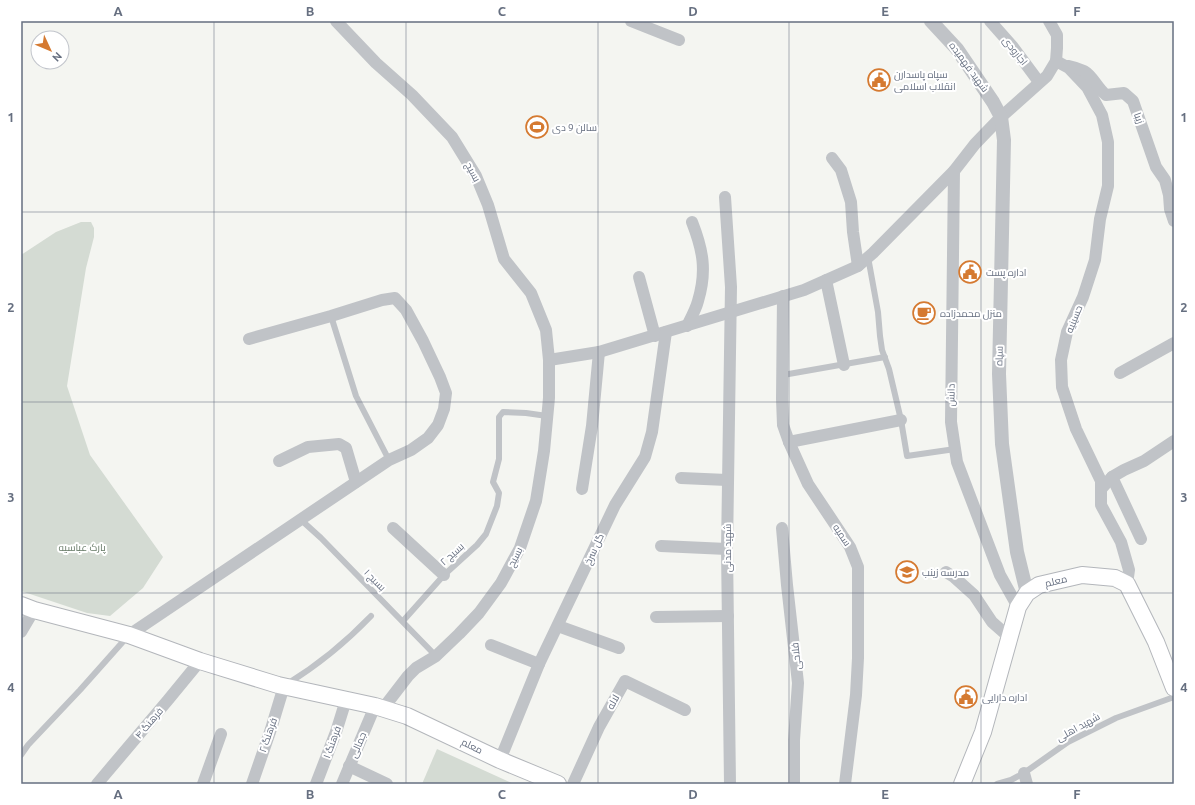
<svg xmlns="http://www.w3.org/2000/svg" width="1195" height="805" viewBox="0 0 1195 805" font-family="Ubuntu,Cairo,sans-serif">
<rect width="100%" height="100%" fill="#f4f5f1"/>
<g fill="#d4dbd3">
<polygon points="81,222 91,222 94,228 94,237 86,268 67,386 90,455 163,557 143,588 110,616 87,613 21,591 21,255 56,232"/>
<polygon points="437,749 514,784 422,784"/>
</g>
<g fill="none" stroke-linecap="round" stroke-linejoin="round">
<g stroke="#b3b6bb" stroke-width="18">
<g id="secondary">
<polyline points="21,605 34,610 129,635 200,661 278,685 375,706 407,716 500,760 558,784"/>
<polyline points="962,784 983,732 1018,607 1027,593 1039,585 1082,575 1115,578 1127,584 1156,642 1174,688"/>
</g>
</g>
<g stroke="#c0c3c7" stroke-width="6">
<polyline points="868,257 878,312 880,336 882,350 889,369 901,420 907,456 955,449"/>
<polyline points="331,316 356,396 389,460"/>
<polyline points="783,375 885,357"/>
<polyline points="300,519 321,538 436,656"/>
<polyline points="403,621 444,575 477,545 486,534 497,506 499,493 493,482 499,459 499,417 503,412 526,413 547,416"/>
<path d="M 287,684 C 318,665 346,642 371,616"/>
<polyline points="21,755 28,745 80,690 128,636"/>
<polyline points="997,784 1011,780 1024,773 1068,742 1116,718 1174,697"/>
</g>
<g stroke="#c0c3c7" stroke-width="12">
<polyline points="336,21 376,63 412,95 452,137 476,176 488,205 504,259 531,293 546,330 549,360 549,398 544,451 536,501 520,548 501,583 479,613 459,634 436,656 416,668 408,676 388,702 385,709"/>
<polyline points="631,21 679,40"/>
<polyline points="990,21 1013,47 1039,82"/>
<polyline points="1056,61 1069,68 1087,87 1102,115 1108,142 1108,186 1100,219 1095,260 1083,297 1067,332 1061,360 1062,387 1076,429 1101,481 1101,505 1121,542 1129,570 1127,584"/>
<path d="M 1068,66 C 1073,67 1079,69 1084,71 C 1093,76 1097,88 1106,95 L 1124,93 L 1133,101 L 1156,167 L 1165,180 L 1169,195 L 1170,209 L 1174,221"/>
<polyline points="832,158 841,170 851,202 853,232 858,266"/>
<polyline points="954,171 951,422 957,462 1000,575 1018,607"/>
<polyline points="725,197 731,287 727,549 730,784"/>
<polyline points="639,277 655,336"/>
<polyline points="826,280 844,365"/>
<polyline points="783,296 782,399 783,425 789,442 808,484 850,547 858,567 858,658 856,695 845,784"/>
<path d="M 687,326 C 691,318 696,309 698,301 C 707,271 703,250 692,222"/>
<polyline points="549,360 599,352 804,290 858,266 873,253 954,171 975,144 1001,117 1047,76 1056,61 1057,48 1057,35 1049,21"/>
<polyline points="1120,373 1174,343"/>
<polyline points="789,442 901,420"/>
<polyline points="279,461 308,447 339,444 346,448 356,482"/>
<polyline points="1112,477 1141,539"/>
<polyline points="681,478 727,480"/>
<polyline points="1102,488 1112,477 1124,470 1144,461 1174,441"/>
<polyline points="582,489 592,426 599,352"/>
<polyline points="393,528 444,575"/>
<polyline points="782,528 787,585 798,683 794,740 794,784"/>
<polyline points="661,546 727,549"/>
<polyline points="946,572 954,577 974,595 992,622 1009,637"/>
<polyline points="656,617 728,616"/>
<polyline points="558,626 619,648"/>
<polyline points="21,632 34,610"/>
<polyline points="129,635 389,460 411,450 428,438 438,425 444,409 446,393 440,377 423,341 406,310 395,298 382,300 331,316 249,339"/>
<polyline points="491,645 539,664"/>
<polyline points="500,760 539,664 615,505 645,457 652,432 666,332"/>
<polyline points="349,766 387,784"/>
<polyline points="1024,773 1027,784"/>
<polyline points="97,784 168,700 200,661"/>
<polyline points="203,784 221,734"/>
<polyline points="252,784 271,729 284,686"/>
<polyline points="316,784 336,732 346,700"/>
<polyline points="342,784 375,706"/>
<polyline points="573,784 599,727 625,681 685,710"/>
</g>
<polyline stroke="#c0c3c7" stroke-width="14" points="931,21 957,49 993,102 1001,117 1004,140 999,374 1002,444 1017,552 1027,593"/>
<use href="#secondary" stroke="#fff" stroke-width="16"/>
</g>
<path fill="none" stroke="#666f80" stroke-width="1" stroke-opacity="0.55" d="M 214,21 L 214,784M 406,21 L 406,784M 598,21 L 598,784M 789,21 L 789,784M 981,21 L 981,784M 21,212 L 1174,212M 21,402 L 1174,402M 21,593 L 1174,593"/>
<defs>
<g id="civic-ring" transform="scale(1.15)"><circle r="9.5" fill="#fff" stroke="#d57a31" stroke-width="1.5"/><path d="M-.6-6.5H3V-4.5H.6V-3L4-1V1h2V6H-6V1h2V-1L-.6-3ZM-1.2 2.5V6h2.4V2.5Z" fill="#d57a31"/></g>
<g id="stadium-ring" transform="scale(1.15)"><circle r="9.5" fill="#fff" stroke="#d57a31" stroke-width="1.5"/><path d="M0-5a6.5 5 0 1 0 0 10a6.5 5 0 1 0 0-10ZM-3.5-1.8h7v3.6h-7Z" fill="#d57a31"/></g>
<g id="cafe-ring" transform="scale(1.15)"><circle r="9.5" fill="#fff" stroke="#d57a31" stroke-width="1.5"/><path d="M-5.5-4.5H6V0H3Q3 3.5 0 3.5H-2.5Q-5.5 3.5-5.5 0ZM3-3.2v2h1.7v-2ZM-6 4.5H4V6H-6Z" fill="#d57a31"/></g>
<g id="school-ring" transform="scale(1.15)"><circle r="9.5" fill="#fff" stroke="#d57a31" stroke-width="1.5"/><path d="M0-5L7-2L0 1L-7-2ZM-4 1L0 2.5L4 1V4Q0 6-4 4Z" fill="#d57a31"/></g>
</defs>
<g fill-rule="evenodd">
<use href="#civic-ring" x="879" y="80"/>
<use href="#stadium-ring" x="537" y="127"/>
<use href="#civic-ring" x="970" y="272"/>
<use href="#cafe-ring" x="924" y="313"/>
<use href="#school-ring" x="907" y="572"/>
<use href="#civic-ring" x="966" y="697"/>
</g>
<g text-anchor="middle" dominant-baseline="central" stroke-width="4" stroke-linejoin="round" paint-order="stroke">
<g font-size="10" fill="#666f80" stroke="#fff">
<text transform="translate(1015 51) rotate(51)">اجارودی</text>
<text transform="translate(969 67) rotate(54)">شهید فهمیده</text>
<text transform="translate(1139 118) rotate(70)">زیبا</text>
<text transform="translate(473 172) rotate(62)">بسیج</text>
<text transform="translate(1074 319) rotate(-68)">حسینیه</text>
<text transform="translate(999 356) rotate(-89)">سپاه</text>
<text transform="translate(951 395) rotate(-89)">دانش</text>
<text transform="translate(842 535) rotate(56)">سمیه</text>
<text transform="translate(727 548) rotate(-90)">شهید مدنی</text>
<text transform="translate(594 549) rotate(-65)">گل سرخ</text>
<text transform="translate(452 554) rotate(-42)">بسیج ۲</text>
<text transform="translate(515 557) rotate(-63)">بسیح</text>
<text transform="translate(375 580) rotate(45)">بسیج ۱</text>
<text transform="translate(1056 581) rotate(-13)">معلم</text>
<text transform="translate(796 656) rotate(-96)">فلاحی</text>
<text transform="translate(613 702) rotate(-61)">لاله</text>
<text transform="translate(149 723) rotate(-50)">فرهنگ ۴</text>
<text transform="translate(1078 727) rotate(-29)">شهید اهلی</text>
<text transform="translate(268 735) rotate(-71)">فرهنگ ۲</text>
<text transform="translate(332 742) rotate(-70)">فرهنگ ۱</text>
<text transform="translate(358 745) rotate(-67)">جمالی</text>
<text transform="translate(472 746) rotate(26)">معلم</text>
</g>
<g font-size="10" fill="#666f80" stroke="#fff" text-anchor="start">
<text x="894" y="74">سپاه پاسدارن<tspan x="894" dy="12">انقلاب اسلامی</tspan></text>
<text x="552" y="127">سالن 9 دی</text>
<text x="986" y="272">اداره پست</text>
<text x="940" y="313">منزل محمدزاده</text>
<text x="922" y="572">مدرسه زینب</text>
<text x="982" y="697">اداره دارایی</text>
</g>
<g font-size="10" fill="#647864" stroke="#fff">
<text x="82" y="547">پارک عباسیه</text>
</g>
</g>
<rect width="1195" height="805" fill="none" stroke="#ffffff" stroke-width="44"/>
<g transform="translate(50 50) rotate(134)"><circle r="19" fill="#ffffff" stroke="#c2c5cc"/>
<path d="M0-3L7 15L0 10L-7 15Z" fill="#d57a31"/>
<text y="-6" font-size="11" font-weight="bold" text-anchor="middle" fill="#666f80">N</text>
</g>
<rect x="22" y="22" width="1151" height="761" fill="none" stroke="#666f80" stroke-width="1.5"/>
<g font-size="13" text-anchor="middle" font-weight="bold" fill="#666f80">
<text x="118" y="16">A</text>
<text x="310" y="16">B</text>
<text x="502" y="16">C</text>
<text x="693" y="16">D</text>
<text x="885" y="16">E</text>
<text x="1077" y="16">F</text>
<text x="11" y="122">1</text>
<text x="1184" y="122">1</text>
<text x="11" y="312">2</text>
<text x="1184" y="312">2</text>
<text x="11" y="502">3</text>
<text x="1184" y="502">3</text>
<text x="11" y="692">4</text>
<text x="1184" y="692">4</text>
<text x="118" y="799">A</text>
<text x="310" y="799">B</text>
<text x="502" y="799">C</text>
<text x="693" y="799">D</text>
<text x="885" y="799">E</text>
<text x="1077" y="799">F</text>
</g>
</svg>
